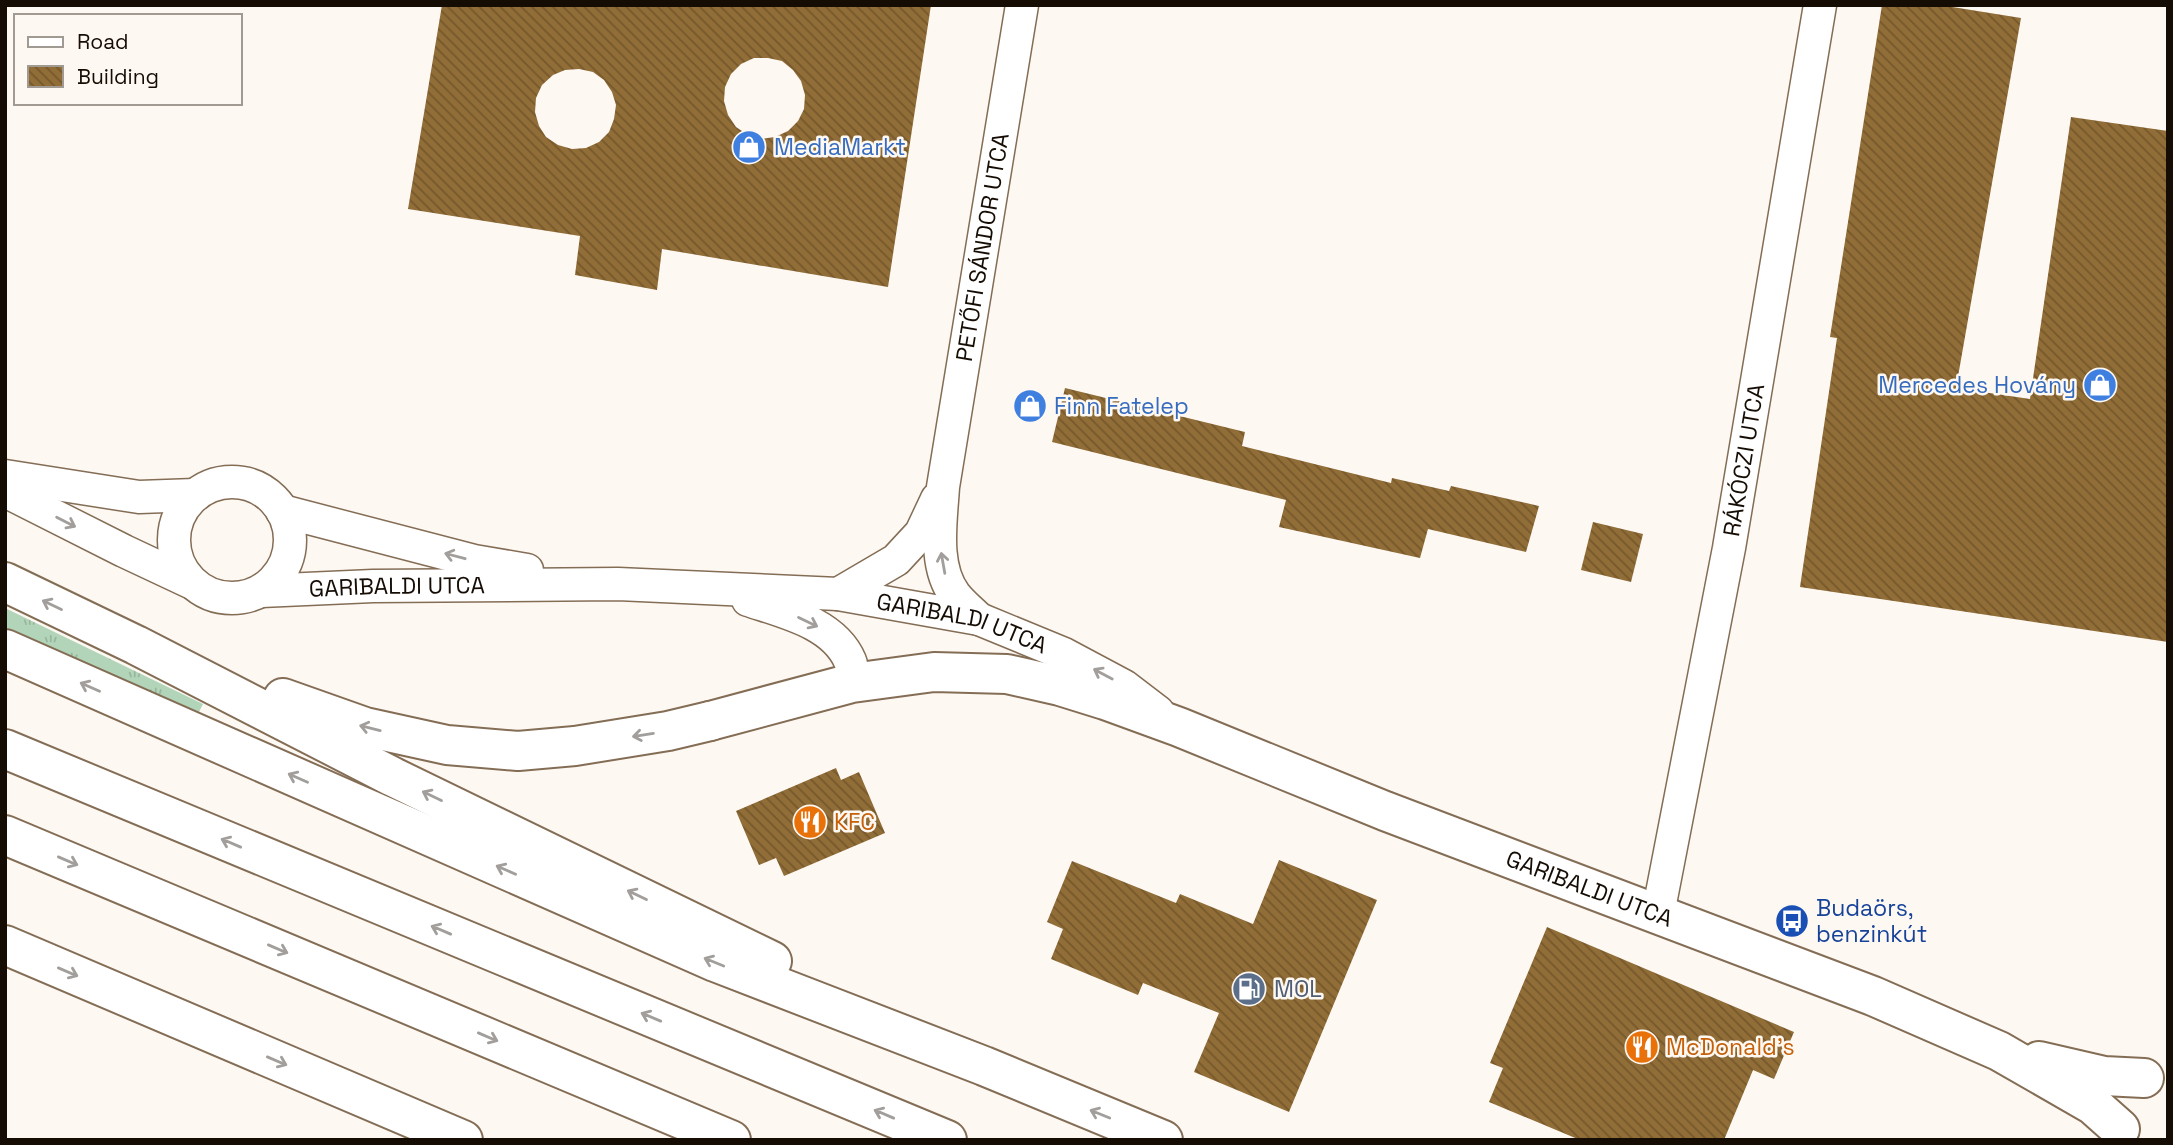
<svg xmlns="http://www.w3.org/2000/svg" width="2173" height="1145" viewBox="0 0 2173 1145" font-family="'Space Grotesk',sans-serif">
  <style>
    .grass { fill: url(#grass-tufts) }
    .building { fill: url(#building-back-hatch); fill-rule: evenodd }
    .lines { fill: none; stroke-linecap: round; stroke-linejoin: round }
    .minor-casing { stroke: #846d55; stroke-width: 35 }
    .tertiary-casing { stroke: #846d55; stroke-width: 42 }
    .motorway-casing { stroke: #846d55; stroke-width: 42 }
    .minor { stroke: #fff; stroke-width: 32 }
    .tertiary { stroke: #fff; stroke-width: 38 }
    .motorway { stroke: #fff; stroke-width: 38 }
    .oneway { stroke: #a19e9b }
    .labels { text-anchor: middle; stroke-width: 5; stroke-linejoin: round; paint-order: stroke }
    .shop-label { font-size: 23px; fill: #366cbe; stroke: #fef8f3; text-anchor: start }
    .street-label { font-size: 23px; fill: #150c04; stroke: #fef8f3 }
    .food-label { font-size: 23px; fill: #c56008; stroke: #fef8f3; text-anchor: start }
    .transit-label { font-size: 23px; fill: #164399; stroke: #fef8f3; text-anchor: start }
    .service-label { font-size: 23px; fill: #4e5e75; stroke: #fef8f3; text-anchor: start }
  </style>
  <defs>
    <pattern id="grass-tufts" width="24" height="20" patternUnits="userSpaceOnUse" patternTransform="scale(1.75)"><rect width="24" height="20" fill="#b2d5b9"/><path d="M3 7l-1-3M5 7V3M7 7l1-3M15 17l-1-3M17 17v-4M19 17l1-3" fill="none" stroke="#98b69d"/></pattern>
    <pattern id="building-back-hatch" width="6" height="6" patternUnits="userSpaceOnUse" patternTransform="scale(1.75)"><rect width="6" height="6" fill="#916d37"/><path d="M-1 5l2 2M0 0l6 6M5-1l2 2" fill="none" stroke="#75582c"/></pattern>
  </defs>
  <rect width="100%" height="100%" fill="#fef8f3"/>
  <!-- grass -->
  <path class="grass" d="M5,608L203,704L197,716L5,628Z"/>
  <!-- building -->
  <g class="building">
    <path d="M442,5H931L888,287L662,249L657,290L575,275L580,236L408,209ZM754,58H768L782,61L793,70L801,81L805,95L804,109L798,121L788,131L775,137L761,139L748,135L736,127L728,115L724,101L725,87L731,74L741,64ZM579,69L593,72L604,80L612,92L616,105L614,119L609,132L599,142L586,148L572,149L558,145L546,137L539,126L535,112L536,98L542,85L553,75L565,70Z"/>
    <path d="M1882,5H1940L2021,18L1956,388L2030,399L2071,117L2168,131V642L1800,587L1837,338L1830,337Z"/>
    <path d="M1065,388L1245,432L1242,446L1391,483L1392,478L1449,491L1451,486L1539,506L1526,552L1428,529L1420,558L1279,527L1286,500L1052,442Z"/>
    <path d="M1593,522L1643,534L1631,582L1581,570Z"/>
    <path d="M836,768L841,780L859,772L885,833L784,876L776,858L759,865L736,811Z"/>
    <path d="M1279,860L1377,900L1289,1112L1194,1072L1219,1013L1143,983L1138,995L1051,959L1063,929L1047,922L1072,861L1176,903L1180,894L1253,924Z"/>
    <path d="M1547,927L1794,1032L1774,1079L1753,1070L1724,1140H1580L1489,1102L1503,1068L1490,1063Z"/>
  </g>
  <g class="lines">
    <!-- minor casing -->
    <g class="minor-casing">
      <g id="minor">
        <path d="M5,476L139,497L195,495"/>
        <circle cx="232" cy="540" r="58"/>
        <path d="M5,491L124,551L190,582"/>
        <path d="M282,511L474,561L527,570"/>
        <path id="s1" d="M261,591L373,586L618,584L838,594L979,619L1064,654L1124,686L1158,712"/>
        <path d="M838,594L896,560L921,533L937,499"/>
        <path d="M748,600C784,612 834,623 850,661C853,668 852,676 852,683"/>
        <path id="s2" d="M979,619C971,611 962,604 955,595C933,566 941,521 943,487L1022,5"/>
        <path id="s3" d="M1658,914L1729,548L1820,5"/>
      </g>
    </g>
    <!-- tertiary casing -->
    <g class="tertiary-casing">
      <g id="tertiary">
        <path id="s4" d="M710,721L852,683L934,672L1007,674L1060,686L1105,700L1179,727L1385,811L1873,996L1999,1051L2093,1105L2120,1129"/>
        <path d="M2039,1061L2104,1076L2144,1078"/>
      </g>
    </g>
    <!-- motorway casing -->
    <g class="motorway-casing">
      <g id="motorway">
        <path d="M5,582L136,645L393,777L772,961"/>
        <path d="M5,649L715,962L984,1066L1163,1140"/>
        <path d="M283,698L365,727L447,745L518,751L575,746L668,731L710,721"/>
        <path d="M5,749L947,1140"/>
        <path d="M5,835L731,1140"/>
        <path d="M5,945L463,1140"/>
      </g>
    </g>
    <!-- minor -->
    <use href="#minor" class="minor"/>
    <!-- tertiary -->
    <use href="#tertiary" class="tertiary"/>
    <!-- motorway -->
    <use href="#motorway" class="motorway"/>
  </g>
  <!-- one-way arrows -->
  <defs><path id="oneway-shaft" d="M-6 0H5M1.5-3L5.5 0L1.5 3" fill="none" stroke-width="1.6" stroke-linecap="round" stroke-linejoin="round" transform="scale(1.75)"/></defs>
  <g class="oneway">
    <use href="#oneway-shaft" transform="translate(66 522) rotate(27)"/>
    <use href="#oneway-shaft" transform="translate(455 556) rotate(-165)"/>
    <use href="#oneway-shaft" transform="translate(943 563) rotate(-100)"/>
    <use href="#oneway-shaft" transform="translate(52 605) rotate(-154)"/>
    <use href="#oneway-shaft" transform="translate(808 622) rotate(26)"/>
    <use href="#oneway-shaft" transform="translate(1103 674) rotate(-152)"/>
    <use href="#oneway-shaft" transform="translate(90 687) rotate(-156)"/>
    <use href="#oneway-shaft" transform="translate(370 728) rotate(-166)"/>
    <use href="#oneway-shaft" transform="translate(643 735) rotate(171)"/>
    <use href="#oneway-shaft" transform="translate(298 778) rotate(-156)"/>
    <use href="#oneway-shaft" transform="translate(432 796) rotate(-154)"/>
    <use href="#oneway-shaft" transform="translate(231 843) rotate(-157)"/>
    <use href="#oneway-shaft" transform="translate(68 861) rotate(23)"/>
    <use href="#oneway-shaft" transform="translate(506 870) rotate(-156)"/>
    <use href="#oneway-shaft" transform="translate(637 895) rotate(-154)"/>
    <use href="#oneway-shaft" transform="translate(441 930) rotate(-157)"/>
    <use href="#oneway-shaft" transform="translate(278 949) rotate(23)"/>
    <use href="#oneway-shaft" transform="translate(714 962) rotate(-158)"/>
    <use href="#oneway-shaft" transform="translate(68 972) rotate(23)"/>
    <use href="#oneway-shaft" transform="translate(651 1017) rotate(-157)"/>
    <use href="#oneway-shaft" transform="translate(488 1037) rotate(23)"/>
    <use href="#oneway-shaft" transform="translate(277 1061) rotate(23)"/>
    <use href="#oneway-shaft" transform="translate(884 1114) rotate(-157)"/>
    <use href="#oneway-shaft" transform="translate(1100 1114) rotate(-158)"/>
  </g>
  <!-- icons -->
  <defs>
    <g id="shop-disc" transform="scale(1.75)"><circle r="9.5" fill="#3f7fe0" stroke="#fef8f3"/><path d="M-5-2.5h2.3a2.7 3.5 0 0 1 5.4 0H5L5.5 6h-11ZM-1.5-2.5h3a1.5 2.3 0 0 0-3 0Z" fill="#fff"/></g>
    <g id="restaurant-disc" transform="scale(1.75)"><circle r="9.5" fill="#e8710a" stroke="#fef8f3"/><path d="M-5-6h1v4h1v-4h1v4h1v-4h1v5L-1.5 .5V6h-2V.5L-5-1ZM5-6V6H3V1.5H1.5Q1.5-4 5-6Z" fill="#fff"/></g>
    <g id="bus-disc" transform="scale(1.75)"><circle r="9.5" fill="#1a4fb4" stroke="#fef8f3"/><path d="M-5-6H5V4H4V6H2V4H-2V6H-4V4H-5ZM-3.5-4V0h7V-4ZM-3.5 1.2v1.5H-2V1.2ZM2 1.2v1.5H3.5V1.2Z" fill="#fff"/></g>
    <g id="fuel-disc" transform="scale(1.75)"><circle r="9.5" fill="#5c6f8a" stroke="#fef8f3"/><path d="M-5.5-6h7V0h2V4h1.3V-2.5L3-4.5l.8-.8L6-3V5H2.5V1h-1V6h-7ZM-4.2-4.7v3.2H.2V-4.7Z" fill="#fff"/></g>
  </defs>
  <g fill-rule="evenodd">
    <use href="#shop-disc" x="749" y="147"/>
    <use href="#shop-disc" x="2100" y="385"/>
    <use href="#shop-disc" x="1030" y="406"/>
    <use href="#restaurant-disc" x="810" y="822"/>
    <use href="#bus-disc" x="1792" y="921"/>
    <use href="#fuel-disc" x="1249" y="989"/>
    <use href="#restaurant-disc" x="1642" y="1047"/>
  </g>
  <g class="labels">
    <!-- shop labels -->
    <g class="shop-label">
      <text x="774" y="155">MediaMarkt</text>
      <text x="2076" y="393" text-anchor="end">Mercedes Hovány</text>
      <text x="1054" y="414">Finn Fatelep</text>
    </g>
    <!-- street labels -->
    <g class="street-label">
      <text dy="8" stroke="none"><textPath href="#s2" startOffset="388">PETŐFI SÁNDOR UTCA</textPath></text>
      <text dy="8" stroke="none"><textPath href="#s3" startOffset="462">RÁKÓCZI UTCA</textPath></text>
      <text dy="8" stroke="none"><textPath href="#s1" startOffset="136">GARIBALDI UTCA</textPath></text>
      <text dy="8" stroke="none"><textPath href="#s1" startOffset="705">GARIBALDI UTCA</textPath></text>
      <text dy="8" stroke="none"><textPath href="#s4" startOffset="924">GARIBALDI UTCA</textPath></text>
    </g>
    <!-- food labels -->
    <g class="food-label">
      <text x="834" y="830">KFC</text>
      <text x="1666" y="1055">McDonald's</text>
    </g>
    <!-- transit labels -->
    <g class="transit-label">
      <text x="1816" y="916">Budaörs,<tspan x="1816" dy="26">benzinkút</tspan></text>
    </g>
    <!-- service labels -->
    <g class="service-label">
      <text x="1274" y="997">MOL</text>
    </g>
  </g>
  <!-- border -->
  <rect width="2173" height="1145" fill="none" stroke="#150c04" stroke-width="14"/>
  <!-- legend -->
  <rect x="14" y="14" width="228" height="91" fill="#fef8f3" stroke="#a19a93" stroke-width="2"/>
  <rect x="28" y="37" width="35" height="10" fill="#ffffff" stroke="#a19a93" stroke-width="2"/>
  <text x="77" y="49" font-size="21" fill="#150c04">Road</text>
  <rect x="28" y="66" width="35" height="21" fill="url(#building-back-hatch)" stroke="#a19a93" stroke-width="2"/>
  <text x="77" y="84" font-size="21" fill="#150c04">Building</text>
</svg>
